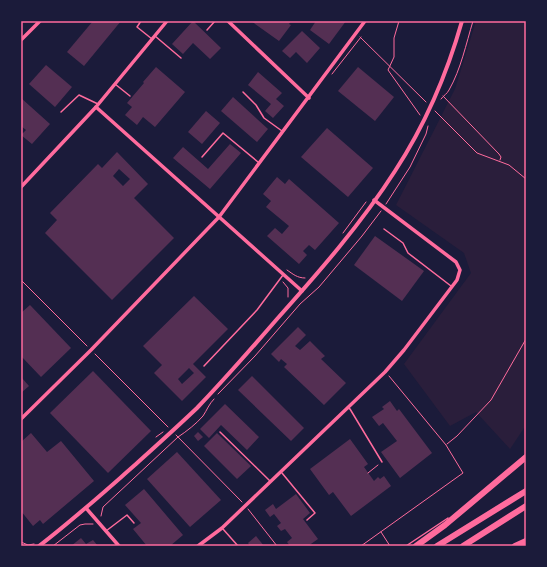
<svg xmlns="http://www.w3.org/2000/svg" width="547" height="567" viewBox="0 0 547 567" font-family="Overpass,sans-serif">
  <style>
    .green { fill: #2a1e3b }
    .building { fill: #542f53; fill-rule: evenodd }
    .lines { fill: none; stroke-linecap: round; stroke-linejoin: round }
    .path { stroke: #ff6b9d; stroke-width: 1 }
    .service { stroke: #ff6b9d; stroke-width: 1.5 }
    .minor { stroke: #ff6b9d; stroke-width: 3.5 }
    .tertiary { stroke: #ff6b9d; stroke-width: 4 }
    .motorway { stroke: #ff6b9d; stroke-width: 6 }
    .neatline { fill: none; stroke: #ff6b9d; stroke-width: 1.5 }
  </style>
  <rect width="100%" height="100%" fill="#1b1b3a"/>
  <!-- green -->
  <path class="green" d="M476,21H526V425L510,449L476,412L450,426L404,364L471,273L464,253L396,205L455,89Z"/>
  <!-- building -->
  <g class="building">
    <path d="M93,21H121L84,66L67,52Z"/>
    <path d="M193,21L221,48L210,59L193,43L183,54L172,44Z"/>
    <path d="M251,21H291L289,24L291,25L279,41Z"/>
    <path d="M316,21H346L329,44L310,30Z"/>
    <path d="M302,31L320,48L307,63L296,52L290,58L282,51Z"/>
    <path d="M46,65L72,87L55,107L29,84Z"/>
    <path d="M156,67L185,92L155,127L143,117L137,125L125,115L132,107L127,103L144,83L143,82Z"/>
    <path d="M358,67L394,97L375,121L338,91Z"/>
    <path d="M258,72L282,93L276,99L284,106L273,118L265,111L271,104L248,85Z"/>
    <path d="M233,97L268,129L257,142L221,111Z"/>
    <path d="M21,98L50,124L32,144L21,135L26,130L21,126Z"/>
    <path d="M206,111L220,123L202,144L188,132Z"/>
    <path d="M327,128L373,168L348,197L301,157Z"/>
    <path d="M230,144L241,153L210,189L173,158L183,147L208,169Z"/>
    <path d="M117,152L148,184L134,198L174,238L112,300L45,233L57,220L50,213L98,164L102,168ZM119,169L130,179L123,186L113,176Z"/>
    <path d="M277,177L285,184L289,179L339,223L315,250L309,245L303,251L307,255L299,264L267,236L275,228L282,234L289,226L266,207L271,201L263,194Z"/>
    <path d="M375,236L424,271L402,301L354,265Z"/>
    <path d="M194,296L228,329L193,364L206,377L182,401L154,373L162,365L143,346ZM189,368L194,373L182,384L178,379Z"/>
    <path d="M30,305L71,348L41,377L21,356V313Z"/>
    <path d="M298,327L306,335L295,346L300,350L310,341L325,356L321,359L346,383L324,405L284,367L287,364L281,359L279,362L271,354Z"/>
    <path d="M93,371L151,431L108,473L50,413Z"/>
    <path d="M252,376L304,428L291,441L238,390Z"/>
    <path d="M21,377L29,386L21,393Z"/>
    <path d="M390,401L397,411L399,409L432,453L400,478L381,452L397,441L383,423L379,426L372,417L384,409L382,407Z"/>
    <path d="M225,404L259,437L247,450L221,425L209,438L200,429Z"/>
    <path d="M198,432L203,437L198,441L194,436Z"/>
    <path d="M31,433L47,452L61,441L94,481L43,524L40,520L33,526L21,511V442Z"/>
    <path d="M217,433L251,466L237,479L204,446Z"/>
    <path d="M350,439L368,464L364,467L374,481L378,477L380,479L384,476L391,486L351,516L333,492L329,495L310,469Z"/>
    <path d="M177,452L221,500L190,527L147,479Z"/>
    <path d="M144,489L183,535L170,546H147L133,529L141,523L125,505Z"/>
    <path d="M296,494L310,513L303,519L318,539L308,546H290L287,542L292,538L285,529L281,531L277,526L281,523L274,514L270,517L265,510L273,504L276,509Z"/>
    <path d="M256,536L264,546H250L248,543Z"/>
    <path d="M81,538L86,544L93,540L98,546H71Z"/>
  </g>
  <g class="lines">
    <!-- path -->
    <g class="path">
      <path d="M399,21L394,38V57L388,70L420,115"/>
      <path d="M360,37L426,102"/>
      <path d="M332,74L361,37"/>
      <path d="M443,96L499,154L501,157L500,160"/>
      <path d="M441,99C444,95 447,94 449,90C461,69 466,44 473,21"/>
      <path d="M435,111L477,153L509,165L526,179"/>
      <path d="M386,204L410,167L426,134L428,126"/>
      <path d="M343,233L366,202"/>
      <path d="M287,270C293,274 297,278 305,278"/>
      <path d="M21,280L87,346"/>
      <path d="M283,282L288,288V297"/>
      <path d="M95,354L168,427"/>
      <path d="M218,394L255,356L300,304L319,287L362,236L381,211"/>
      <path d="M176,435L242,502"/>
      <path d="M156,437L163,432"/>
      <path d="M447,444L457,436L491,400L526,339"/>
      <path d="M368,473L378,465"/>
      <path d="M248,509L277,546"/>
      <path d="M101,516L103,507L178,437C187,431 196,424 203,416C207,410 209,404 214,399"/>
      <path d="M381,532L390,546"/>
      <path d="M21,542L28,545L34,544"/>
      <path d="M53,546L80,525L85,524H93"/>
      <path d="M361,546L463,473L446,445L389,376"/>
    </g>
    <!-- service -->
    <g class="service">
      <path d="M141,21L137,27L152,39"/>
      <path d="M207,30L215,21"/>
      <path d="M155,36L181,58"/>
      <path d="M115,84L130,96"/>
      <path d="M243,92L256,105L264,118L282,131"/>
      <path d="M61,112L79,95L98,104"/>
      <path d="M202,157L223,133L258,162"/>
      <path d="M384,229L403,243L408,253L451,286"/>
      <path d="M204,366L257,310L283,275"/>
      <path d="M348,408L350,409L382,462"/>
      <path d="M220,432L270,481"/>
      <path d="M282,473L315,513L307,520"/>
      <path d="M223,529L238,546"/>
      <path d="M106,531L127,515L134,523"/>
      <path d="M406,546L448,518"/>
    </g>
    <!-- minor -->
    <g class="minor">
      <path d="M228,21L309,98"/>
      <path d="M21,40L40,21"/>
      <path d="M96,107L302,291"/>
      <path d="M21,187L96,107L167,21"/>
      <path d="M21,419L91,350L219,217L365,21"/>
      <path d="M86,508L119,546"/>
      <path d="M198,546L222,528L385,372L404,350L457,280L460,270L456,262L374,200"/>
    </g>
    <!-- tertiary -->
    <path class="tertiary" d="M39,546C73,520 104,492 136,464C157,445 177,427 197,408C225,379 251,349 277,319C319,272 361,224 395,171C425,125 447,74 462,21"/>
    <!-- motorway -->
    <g class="motorway">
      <path d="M416,546L445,525L526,457"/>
      <path d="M437,546L526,491"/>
      <path d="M463,546L526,506"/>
      <path d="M515,546L526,541"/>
    </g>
  </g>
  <!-- border -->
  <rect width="547" height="567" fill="none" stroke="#1b1b3a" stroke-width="44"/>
  <rect x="22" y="22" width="503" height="523" class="neatline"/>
</svg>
